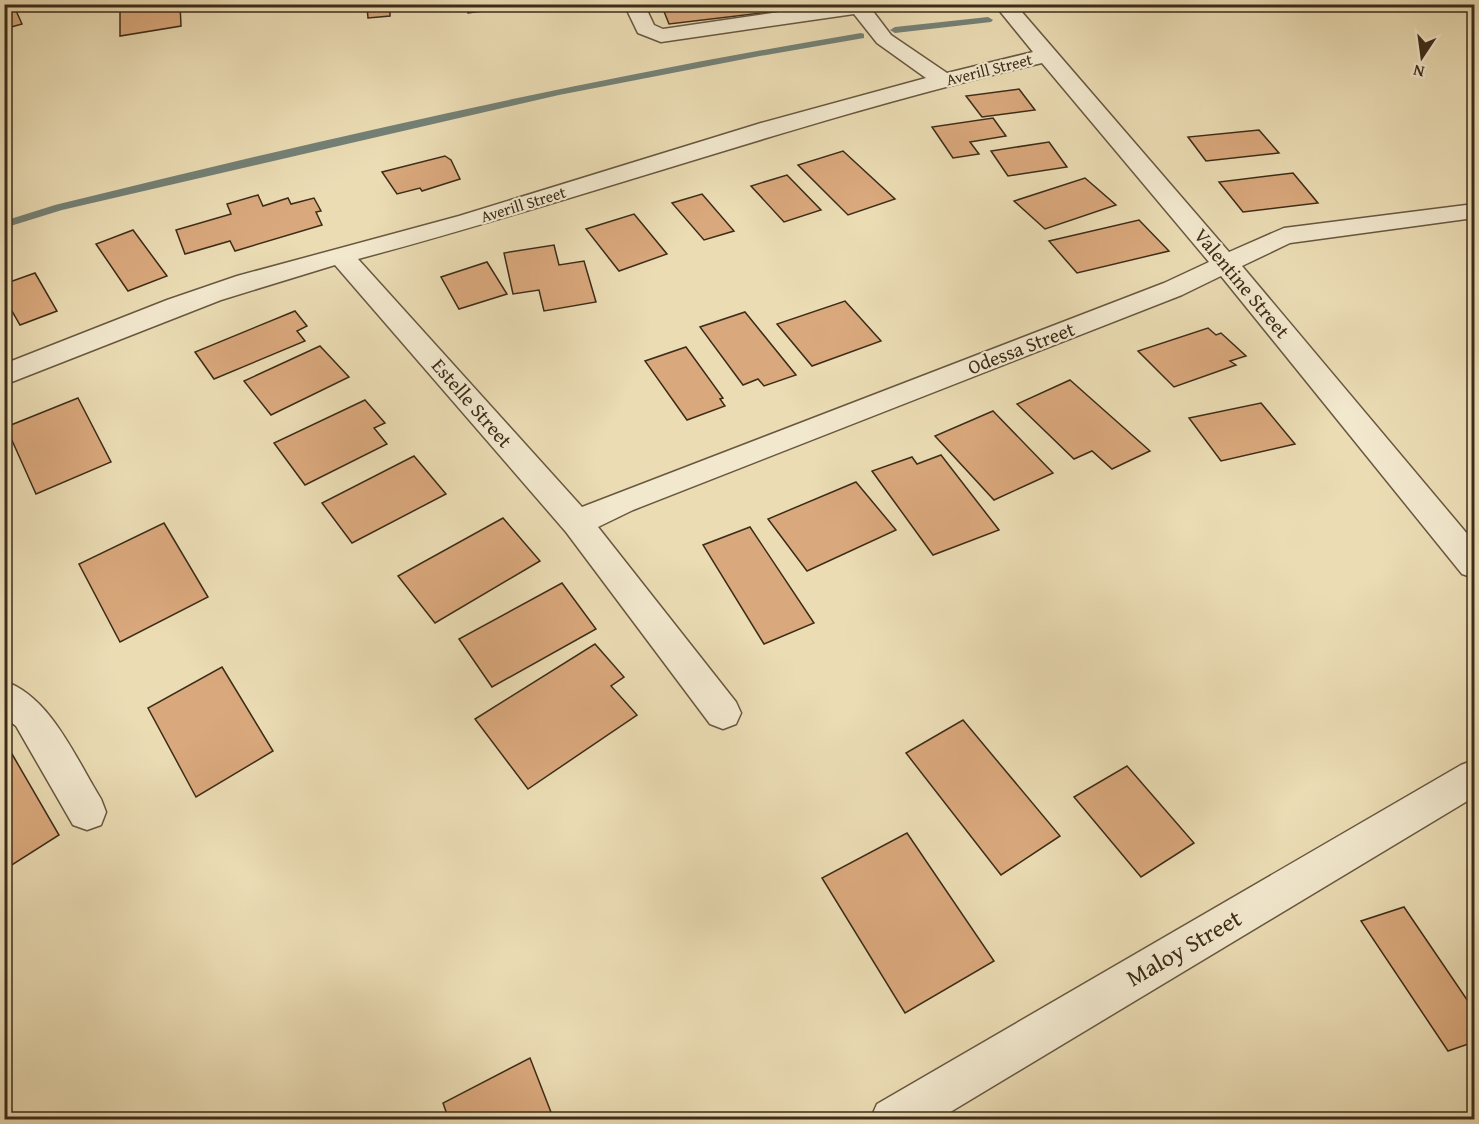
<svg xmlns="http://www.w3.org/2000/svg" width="1479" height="1124" viewBox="0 0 1479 1124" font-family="'Gentium Book Plus',serif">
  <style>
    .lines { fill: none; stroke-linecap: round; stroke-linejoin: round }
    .stream { fill: #748176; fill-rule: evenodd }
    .building { fill: #d9a87c; stroke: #3c2c18; stroke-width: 1.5 }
    .minor-casing { stroke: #68583f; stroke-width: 3 }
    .minor { fill: #f2e8ce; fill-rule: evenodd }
    .labels { text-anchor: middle; stroke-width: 4.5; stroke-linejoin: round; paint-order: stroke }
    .far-street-label { font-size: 16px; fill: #3c2c18; stroke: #f2e8ce }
    .street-label { font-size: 20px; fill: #3c2c18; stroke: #f2e8ce }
    .near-street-label { font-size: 24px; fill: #3c2c18; stroke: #f2e8ce }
  </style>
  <rect width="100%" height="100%" fill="#ebdcb4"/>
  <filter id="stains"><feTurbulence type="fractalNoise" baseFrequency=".00333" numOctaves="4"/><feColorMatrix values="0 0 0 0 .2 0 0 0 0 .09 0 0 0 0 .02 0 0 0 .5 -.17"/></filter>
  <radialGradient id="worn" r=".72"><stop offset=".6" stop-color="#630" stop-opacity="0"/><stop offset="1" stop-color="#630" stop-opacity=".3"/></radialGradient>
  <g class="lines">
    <!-- stream -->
    <g class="stream">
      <path d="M1094,4L1060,10L1055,7L1059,4Z"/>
      <path d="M988,17L993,20L991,22L895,33L890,30L895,27Z"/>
      <path d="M861,33L864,34V38L760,56L559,95L62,210L4,228V221L55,205C322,139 590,78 861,33Z"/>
    </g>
  </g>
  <!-- building -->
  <g class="building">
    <path d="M4,4H13L22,24L4,29Z"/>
    <path d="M120,4H180L181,26L120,36Z"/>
    <path d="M345,4H390V16L368,18L367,7L344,9Z"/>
    <path d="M467,4H538L468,13Z"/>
    <path d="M661,4H821L822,6L669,24Z"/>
    <path d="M1019,89L1035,110L982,117L966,96Z"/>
    <path d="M993,118L1006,136L970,142L979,154L953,158L932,127Z"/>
    <path d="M1259,130L1279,153L1206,161L1188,137Z"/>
    <path d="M1049,142L1067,167L1008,176L991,151Z"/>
    <path d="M843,151L895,199L848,215L798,165Z"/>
    <path d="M445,156L451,160L460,179L422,191L420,188L397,194L382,172Z"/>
    <path d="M1293,173L1318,203L1243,212L1219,182Z"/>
    <path d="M787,175L821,210L784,222L751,186Z"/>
    <path d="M1085,178L1116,205L1045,229L1014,201Z"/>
    <path d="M702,194L734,231L704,240L672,203Z"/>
    <path d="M258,195L263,206L288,198L291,204L314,198L321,211L316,212L322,225L235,251L230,241L185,254L176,230L231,214L227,204Z"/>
    <path d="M634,214L667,254L619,271L586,229Z"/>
    <path d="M1139,220L1169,251L1077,273L1049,241Z"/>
    <path d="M133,230L167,276L128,291L96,244Z"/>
    <path d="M554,245L559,265L584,261L596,302L544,311L539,290L513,294L504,253Z"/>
    <path d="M487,262L507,294L459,309L441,277Z"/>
    <path d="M35,273L57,311L20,325L4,297V284Z"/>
    <path d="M845,301L881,341L812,366L777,324Z"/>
    <path d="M295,311L307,326L297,331L305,341L214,379L195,352Z"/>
    <path d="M745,312L796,375L764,386L758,379L743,385L700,327Z"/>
    <path d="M1208,328L1216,335L1221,333L1246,356L1230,361L1236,365L1174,387L1138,351Z"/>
    <path d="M320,346L349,377L271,415L244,381Z"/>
    <path d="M686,347L723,398L720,399L725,406L687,420L645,361Z"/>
    <path d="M1070,380L1150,451L1112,469L1092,451L1074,459L1017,404Z"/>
    <path d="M78,398L111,462L36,494L6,427Z"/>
    <path d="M365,400L385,423L374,428L387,444L305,485L274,443Z"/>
    <path d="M1261,403L1295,444L1221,461L1189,418Z"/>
    <path d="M993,411L1053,473L994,500L935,436Z"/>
    <path d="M941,455L999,530L933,555L872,471L912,457L917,464Z"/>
    <path d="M414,456L446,494L352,543L322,503Z"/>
    <path d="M856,482L896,530L807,571L768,519Z"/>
    <path d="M503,518L540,561L435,623L398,576Z"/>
    <path d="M164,523L208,597L120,642L79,564Z"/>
    <path d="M750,527L814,623L764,644L703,545Z"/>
    <path d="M562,583L596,629L492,687L459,639Z"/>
    <path d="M595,644L624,677L611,686L637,715L528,789L475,719Z"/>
    <path d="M222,667L273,751L196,797L148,708Z"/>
    <path d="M963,720L1060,836L1001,875L906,753Z"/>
    <path d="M12,754L59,835L4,870V758Z"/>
    <path d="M1127,766L1194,843L1141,877L1074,797Z"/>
    <path d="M907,833L994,961L905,1013L822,878Z"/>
    <path d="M1404,907L1474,1010V1042L1448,1051L1361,921Z"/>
    <path d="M530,1058L554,1120H449L443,1103Z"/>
  </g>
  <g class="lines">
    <!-- minor casing -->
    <g class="minor-casing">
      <g id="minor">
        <path d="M624,4H644L654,25L663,29L834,4H882L872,10L891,35L947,73L1033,52L994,4H1015L1229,252L1284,228L1474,204V218L1290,243L1242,266L1474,542V578L1462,574L1221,276L1182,295L633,510L598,527L736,702L741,713L736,724L723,729L710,724L566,532L335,265L221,300L4,385V364L167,300L237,276L459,216L761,123L926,78L877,43L854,14L661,42L638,33ZM1042,63L1209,262L1164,283L582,507L358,259C587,198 811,117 1042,63Z"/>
        <path d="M4,681C51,697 76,759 101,799L106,812L101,825L87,830L73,825L16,726L4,717Z"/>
        <path d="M1474,760V797L937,1120H870L877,1104L1461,765Z"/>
      </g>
    </g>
    <!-- minor -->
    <use href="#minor" class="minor"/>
  </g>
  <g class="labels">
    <!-- far-street labels -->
    <g class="far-street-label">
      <text transform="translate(989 69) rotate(-14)" y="6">Averill Street</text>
      <text transform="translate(523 204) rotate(-17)" y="6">Averill Street</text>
    </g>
    <!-- street labels -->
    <g class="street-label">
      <text transform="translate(1242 283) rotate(50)" y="7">Valentine Street</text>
      <text transform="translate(1021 348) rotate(-21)" y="7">Odessa Street</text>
      <text transform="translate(472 403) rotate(49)" y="7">Estelle Street</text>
    </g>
    <!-- near-street labels -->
    <g class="near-street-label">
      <text transform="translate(1184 948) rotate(-30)" y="8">Maloy Street</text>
    </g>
  </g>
  <!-- margin -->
  <rect width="1479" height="1124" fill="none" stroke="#ebdcb4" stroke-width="24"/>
  <rect x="6" y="6" width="1467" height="1112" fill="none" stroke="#3c2c18" stroke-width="3"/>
  <rect x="12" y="12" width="1455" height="1100" fill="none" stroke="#3c2c18" stroke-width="1.5"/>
  <!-- north arrow -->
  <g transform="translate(1422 57) rotate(193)" stroke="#f2e8ce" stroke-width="4.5" paint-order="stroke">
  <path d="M0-4.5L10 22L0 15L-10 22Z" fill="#3c2c18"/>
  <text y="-9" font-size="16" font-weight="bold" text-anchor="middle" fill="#3c2c18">N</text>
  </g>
  <rect width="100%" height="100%" filter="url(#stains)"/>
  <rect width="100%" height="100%" fill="url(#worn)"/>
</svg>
